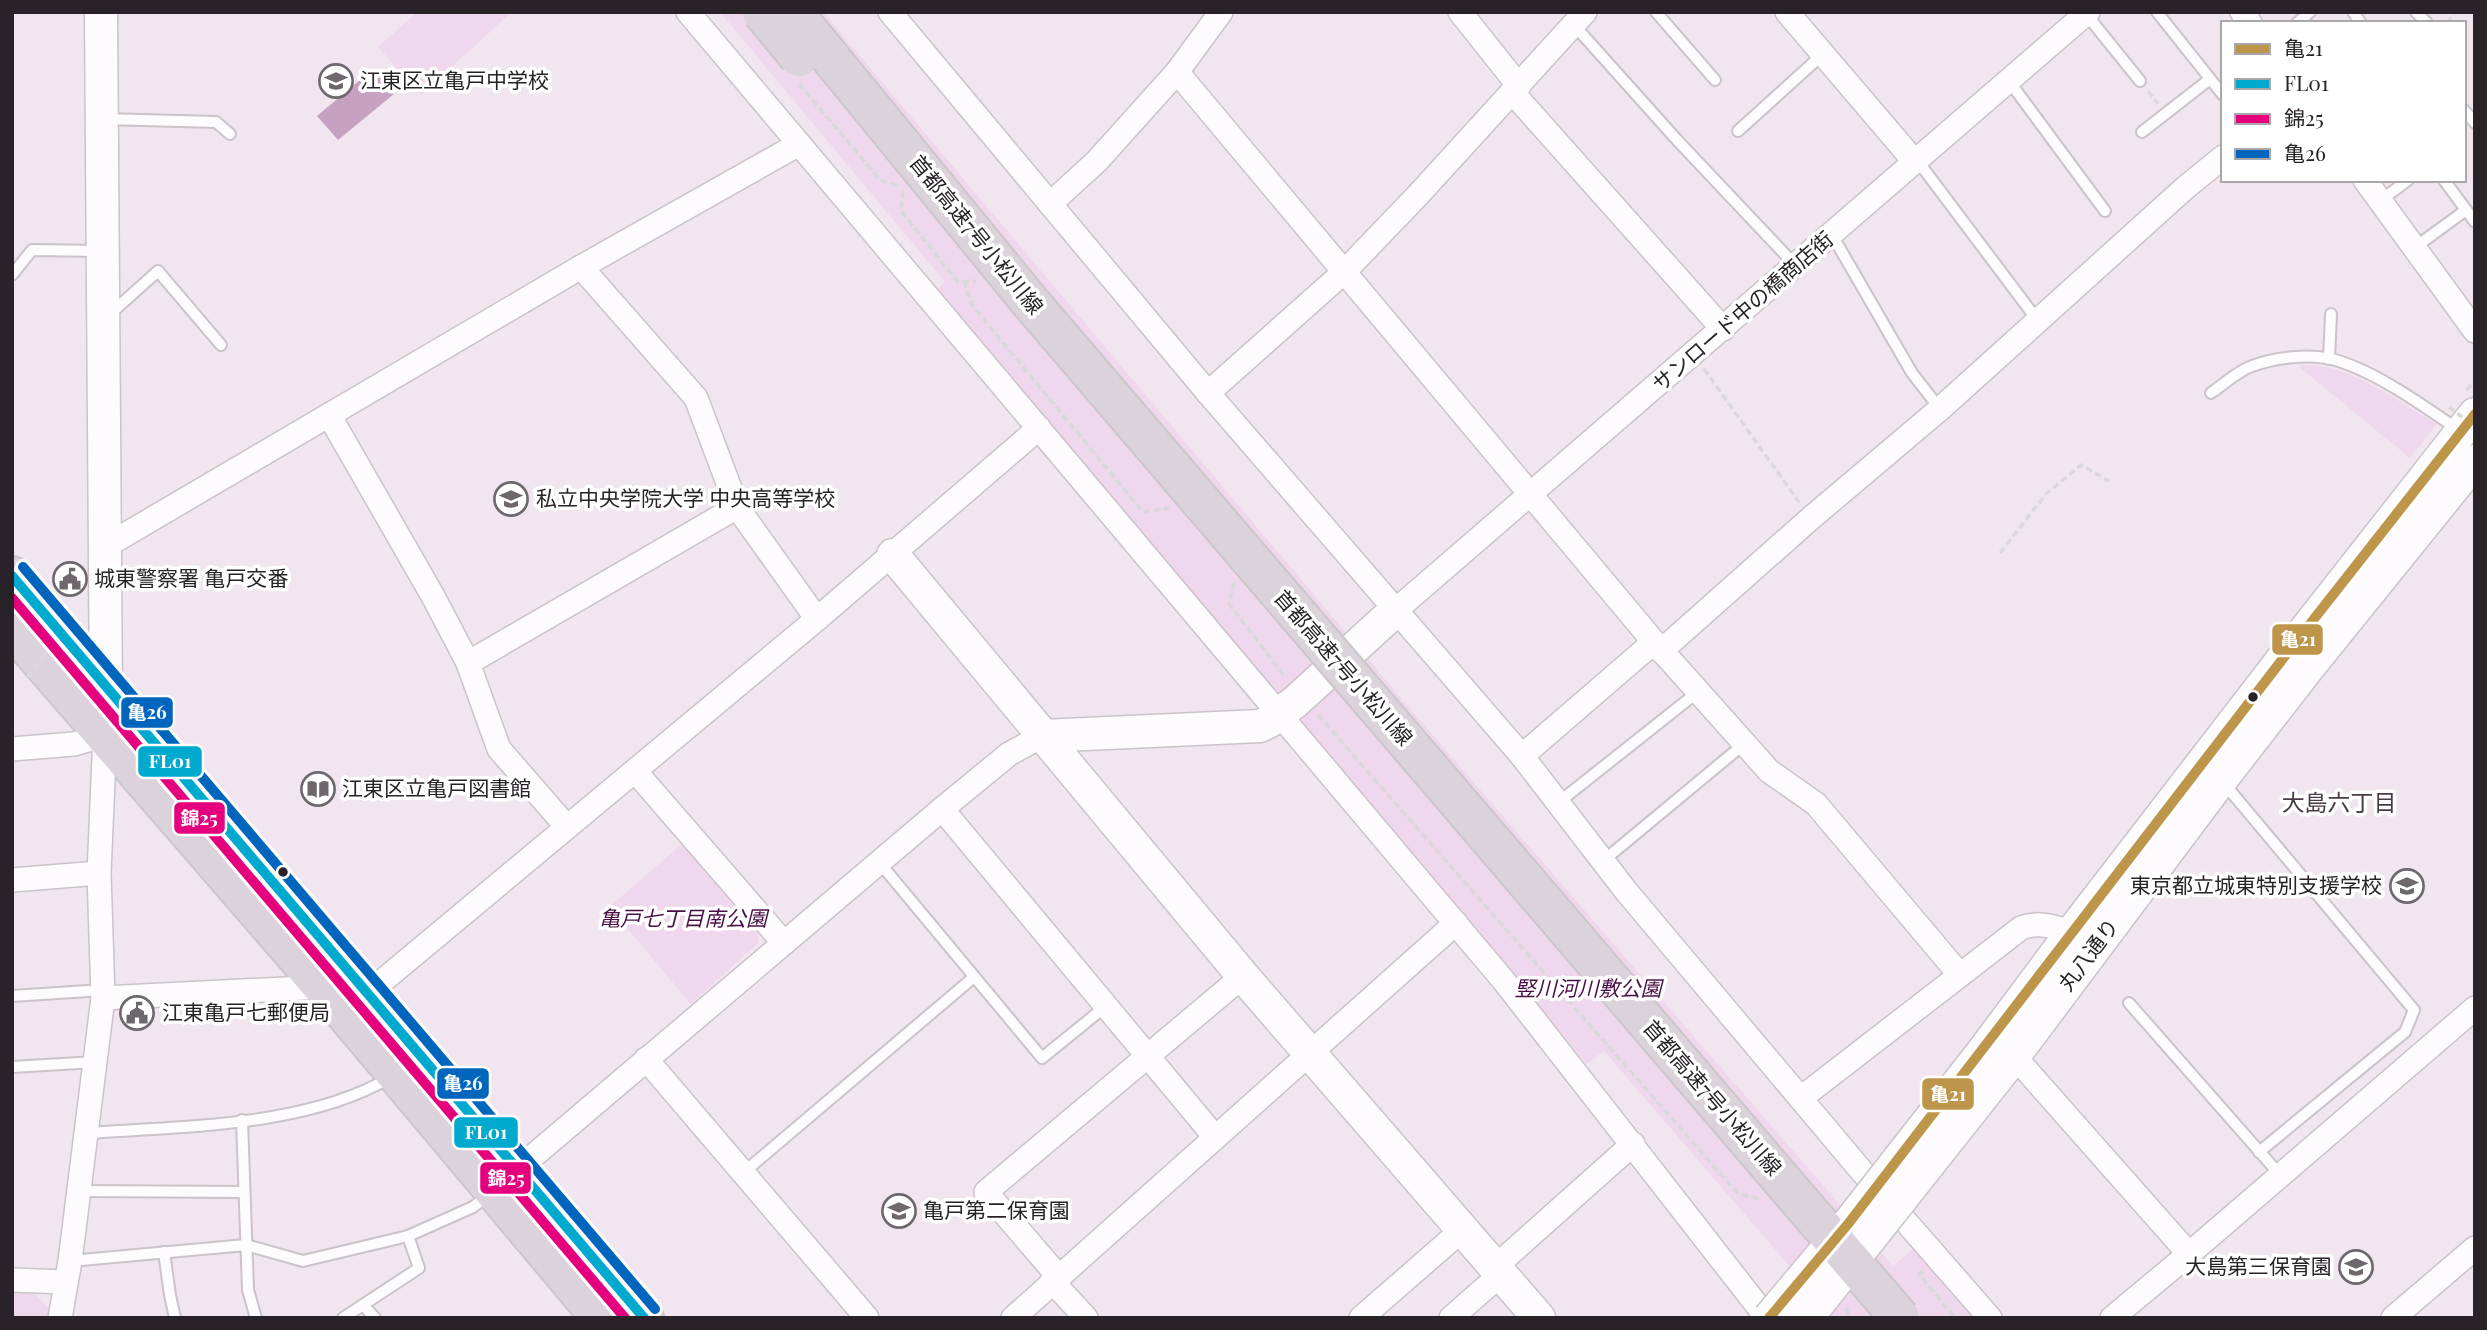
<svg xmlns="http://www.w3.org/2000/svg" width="2487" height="1330" viewBox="0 0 2487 1330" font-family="'Playfair Display','Noto Sans JP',serif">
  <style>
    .green { fill: #efd8ed }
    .water { fill: #c6a1c2 }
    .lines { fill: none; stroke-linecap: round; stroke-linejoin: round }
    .lane-casing { stroke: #cbc2ca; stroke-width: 14 }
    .street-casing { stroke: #cbc2ca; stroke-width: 26 }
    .secondary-casing { stroke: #cbc2ca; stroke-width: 35 }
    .highway-casing { stroke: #cbc6ca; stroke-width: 42 }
    .path { stroke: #dbd8db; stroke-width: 3.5; stroke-dasharray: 7 3.5; stroke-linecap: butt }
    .lane { stroke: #fdfbfd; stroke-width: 10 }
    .street { stroke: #fdfbfd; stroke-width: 23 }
    .secondary { stroke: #fdfbfd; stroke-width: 32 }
    .highway { stroke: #dcd2db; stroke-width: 38 }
    .secondary-bridge-casing { stroke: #cbc2ca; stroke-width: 35; stroke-linecap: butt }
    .highway-bridge-casing { stroke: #cbc6ca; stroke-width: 42; stroke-linecap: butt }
    .path-bridge { stroke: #dbd8db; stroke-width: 3.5; stroke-dasharray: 7 3.5; stroke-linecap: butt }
    .secondary-bridge { stroke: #fdfbfd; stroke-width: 32 }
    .highway-bridge { stroke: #dcd2db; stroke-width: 38 }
    .bus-1-casing { stroke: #fff; stroke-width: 16 }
    .bus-2-casing { stroke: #fff; stroke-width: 16 }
    .bus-3-casing { stroke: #fff; stroke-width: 16 }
    .bus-4-casing { stroke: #fff; stroke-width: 16 }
    .bus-1 { stroke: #be964b; stroke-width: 10 }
    .bus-2 { stroke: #00a9ce; stroke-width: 10 }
    .bus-3 { stroke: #e5007d; stroke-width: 10 }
    .bus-4 { stroke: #0065bd; stroke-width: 10 }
    .bus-dot { fill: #292228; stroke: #fff; stroke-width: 2.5 }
    .labels { text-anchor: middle; stroke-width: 7; stroke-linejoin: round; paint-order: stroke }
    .poi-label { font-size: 21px; fill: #292228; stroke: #fff; text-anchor: start }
    .street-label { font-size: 21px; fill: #292228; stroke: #fff }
    .park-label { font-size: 21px; font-style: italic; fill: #490e46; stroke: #fff }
    .neighbourhood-label { font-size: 23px; fill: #4a3a48; stroke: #fff }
    .line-badge { stroke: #fff; stroke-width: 2.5 }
    .badge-label { font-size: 19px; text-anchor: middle; font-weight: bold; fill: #fff }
  </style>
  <rect width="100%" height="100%" fill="#f1e6f0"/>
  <!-- green -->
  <g class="green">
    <path d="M417,12H512L421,95L378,47Z"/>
    <path d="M720,12H823L1417,717L1893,1266L1917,1246L1980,1318H1834L1604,1051L1587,1064L1389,830L1390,828L938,289L945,282Z"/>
    <path d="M2309,365C2355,367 2398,402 2437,424L2410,458L2298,366Z"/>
    <path d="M683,843L758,932V943L691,1004L609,907Z"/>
    <path d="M27,1286L50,1310L48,1318H12V1287Z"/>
  </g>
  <!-- water -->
  <path class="water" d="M373,69L394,94L338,140L317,116Z"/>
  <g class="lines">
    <!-- lane casing -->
    <g class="lane-casing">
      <g id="lane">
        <path d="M1656,12L1715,80"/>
        <path d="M2157,12L2223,95"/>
        <path d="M2353,12L2361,23"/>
        <path d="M2416,12L2427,23"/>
        <path d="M2086,14L2140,81"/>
        <path d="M2297,23L2310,12"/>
        <path d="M1574,25L1677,140L1796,266"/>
        <path d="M2009,81L2105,211"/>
        <path d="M2464,110L2475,123"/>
        <path d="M104,119L216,122L230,134"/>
        <path d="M1738,131L1823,54"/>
        <path d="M2142,132L2210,79"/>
        <path d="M1917,160L2038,321"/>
        <path d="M2444,180L2475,222"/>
        <path d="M2380,201L2408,180"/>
        <path d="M1832,235L1912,373L1940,409"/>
        <path d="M2414,248L2466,210"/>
        <path d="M12,275L32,250L100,251"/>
        <path d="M110,314L158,271L221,345"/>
        <path d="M2329,359L2331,314"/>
        <path d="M2211,393C2224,384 2238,371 2252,366C2274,358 2304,354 2327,358C2370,367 2424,406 2460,431"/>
        <path d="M2222,781L2414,1010L2405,1032L2259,1152"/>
        <path d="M1559,802L1699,691"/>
        <path d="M1603,861L1744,744"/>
        <path d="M879,862L1042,1058L1106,1006"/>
        <path d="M12,996L103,990"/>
        <path d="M2129,1003L2281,1176"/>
        <path d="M12,1067L95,1062"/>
        <path d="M242,1120L248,1290L256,1318"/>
        <path d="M87,1133C184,1126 307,1127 391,1077"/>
        <path d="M743,1173L974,977"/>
        <path d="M79,1191L244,1192"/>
        <path d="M164,1252L170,1295L175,1318"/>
        <path d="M70,1261L246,1245L303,1261L408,1236L473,1207L490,1194"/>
        <path d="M363,1305L375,1318"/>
        <path d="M343,1318L419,1268L408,1236"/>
      </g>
    </g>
    <!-- street casing -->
    <g class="street-casing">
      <g id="street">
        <path d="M688,12L1504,981L1767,1318"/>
        <path d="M890,12L1208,393L1522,756L1626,891L1859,1168L1990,1318"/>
        <path d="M1460,12L1519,86"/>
        <path d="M1787,12L1915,162"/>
        <path d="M2242,12L2250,23"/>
        <path d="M1177,72L1654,642L1769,771L1816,804L1960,975"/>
        <path d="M1513,93L1723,329"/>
        <path d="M2365,180L2475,331"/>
        <path d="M1050,204L1097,161L1177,72L1221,12"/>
        <path d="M581,267L696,398L737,507L817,619"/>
        <path d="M1208,393L1344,272L1418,195L1585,12"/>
        <path d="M329,415L434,598L468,663L499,749L567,827"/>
        <path d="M106,546L581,267L799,144"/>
        <path d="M1396,610L2088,12"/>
        <path d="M1661,651L1811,518L1940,409L2185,188L2223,157"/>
        <path d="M468,663L737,507"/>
        <path d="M12,749L74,744L105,735L99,873L103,998L70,1261L60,1318"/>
        <path d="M1522,756L1654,642"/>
        <path d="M635,771L784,943"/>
        <path d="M942,809L1215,1137"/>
        <path d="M12,880L99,873"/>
        <path d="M368,993L817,619L1039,428"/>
        <path d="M103,998L323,987"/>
        <path d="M2014,1056L2189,1254"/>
        <path d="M646,1059L867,1318"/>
        <path d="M1801,1098L2021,928C2039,921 2054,927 2072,932"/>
        <path d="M519,1168L942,809L1009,754L1042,736"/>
        <path d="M1495,1267L1633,1144"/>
        <path d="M1058,1276L986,1192L1243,976"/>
        <path d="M12,1280L65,1282"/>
        <path d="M1052,1281L1086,1318"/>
        <path d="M1013,1318L1456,923"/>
        <path d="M1361,1318L1462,1230"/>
        <path d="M1451,1318L1501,1274"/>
        <path d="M2112,1318L2189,1254L2475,1008"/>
        <path d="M2393,1318L2475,1248"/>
      </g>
    </g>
    <!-- secondary casing -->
    <g class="secondary-casing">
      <g id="secondary">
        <path d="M101,12L106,700"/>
        <path d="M893,555L1243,976L1539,1318"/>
        <path d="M1042,736L1260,726L1270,721L1295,702L1396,610"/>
        <path d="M1984,1050L2072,932L2288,652L2475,414"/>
        <path d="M2005,1068L2221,780L2308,668L2475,461"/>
      </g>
    </g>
    <!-- highway casing -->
    <g class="highway-casing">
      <g id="highway">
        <path d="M12,576L644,1318"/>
        <path d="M12,628L323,987L601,1318"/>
      </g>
    </g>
    <!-- path -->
    <g class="path">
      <path d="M2447,23L2455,12"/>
      <path d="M799,84L880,180L899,186"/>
      <path d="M2148,91L2158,104"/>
      <path d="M903,191L901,211L958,282L976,281"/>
      <path d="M964,281L972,305L1143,512L1169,508"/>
      <path d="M1704,369L1799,502"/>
      <path d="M2466,390L2475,382"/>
      <path d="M2000,553L2046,494L2081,465L2109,481"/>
      <path d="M1234,582L1229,604L1285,677"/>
      <path d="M1318,715L1738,1194L1761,1199"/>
      <path d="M1923,1271L1919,1274L1955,1318"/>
      <path d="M1846,1308L1850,1318"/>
    </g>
    <!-- lane -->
    <use href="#lane" class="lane"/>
    <!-- street -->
    <use href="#street" class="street"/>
    <!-- secondary -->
    <use href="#secondary" class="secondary"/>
    <!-- highway -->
    <use href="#highway" class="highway"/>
    <!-- secondary-bridge casing -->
    <g class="secondary-bridge-casing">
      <g id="secondary-bridge">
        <path d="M1769,1318L1848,1224L1984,1050"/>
        <path d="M1807,1318L2005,1068"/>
      </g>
    </g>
    <!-- highway-bridge casing -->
    <g class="highway-bridge-casing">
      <g id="highway-bridge">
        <path d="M762,12L799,57"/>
        <path d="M793,12L1031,303L1900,1318"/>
      </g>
    </g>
    <!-- path-bridge -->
    <g class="path-bridge">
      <path d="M2449,407L2475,427"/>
      <path d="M28,677L75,616"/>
    </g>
    <!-- secondary-bridge -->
    <use href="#secondary-bridge" class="secondary-bridge"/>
    <!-- highway-bridge -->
    <use href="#highway-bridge" class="highway-bridge"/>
    <!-- bus-1 casing -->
    <g class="bus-1-casing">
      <path id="bus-1" d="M1769,1318L1848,1224L2288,652L2475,414"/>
    </g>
    <!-- bus-2 casing -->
    <g class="bus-2-casing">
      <path id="bus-2" d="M12,576L644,1318"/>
    </g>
    <!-- bus-3 casing -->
    <g class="bus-3-casing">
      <path id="bus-3" d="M12,598L625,1318"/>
    </g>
    <!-- bus-4 casing -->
    <g class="bus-4-casing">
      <path id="bus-4" d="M23,567L655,1309"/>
    </g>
    <!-- bus-1 -->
    <use href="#bus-1" class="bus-1"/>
    <!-- bus-2 -->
    <use href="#bus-2" class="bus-2"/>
    <!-- bus-3 -->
    <use href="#bus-3" class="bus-3"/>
    <!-- bus-4 -->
    <use href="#bus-4" class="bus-4"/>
  </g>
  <!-- icons -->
  <defs>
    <g id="school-ring" transform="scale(1.75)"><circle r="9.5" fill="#fff" stroke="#6f676e" stroke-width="1.5"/><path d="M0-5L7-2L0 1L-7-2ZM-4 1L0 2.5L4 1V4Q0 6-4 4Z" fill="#6f676e"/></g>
    <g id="civic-ring" transform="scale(1.75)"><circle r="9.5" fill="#fff" stroke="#6f676e" stroke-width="1.5"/><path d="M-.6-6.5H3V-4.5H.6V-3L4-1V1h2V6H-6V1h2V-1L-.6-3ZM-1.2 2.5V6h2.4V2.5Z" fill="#6f676e"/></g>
    <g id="library-ring" transform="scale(1.75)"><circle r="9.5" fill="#fff" stroke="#6f676e" stroke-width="1.5"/><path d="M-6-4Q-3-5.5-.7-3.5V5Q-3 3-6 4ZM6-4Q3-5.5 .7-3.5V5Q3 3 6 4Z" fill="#6f676e"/></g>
  </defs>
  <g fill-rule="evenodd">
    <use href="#school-ring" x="336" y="81"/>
    <use href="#school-ring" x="511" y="499"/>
    <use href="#civic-ring" x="70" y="579"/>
    <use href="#library-ring" x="318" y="789"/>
    <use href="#school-ring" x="2407" y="886"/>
    <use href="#civic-ring" x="137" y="1013"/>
    <use href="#school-ring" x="899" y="1211"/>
    <use href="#school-ring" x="2356" y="1267"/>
  </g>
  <!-- markers -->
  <g class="bus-dot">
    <circle cx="2253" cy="697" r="6"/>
    <circle cx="283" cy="872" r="6"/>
  </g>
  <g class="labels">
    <!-- poi labels -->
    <g class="poi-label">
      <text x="360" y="88">江東区立亀戸中学校</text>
      <text x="536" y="506">私立中央学院大学 中央高等学校</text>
      <text x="94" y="586">城東警察署 亀戸交番</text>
      <text x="342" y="796">江東区立亀戸図書館</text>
      <text x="2382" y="893" text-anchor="end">東京都立城東特別支援学校</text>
      <text x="162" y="1020">江東亀戸七郵便局</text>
      <text x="923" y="1218">亀戸第二保育園</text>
      <text x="2332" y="1274" text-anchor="end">大島第三保育園</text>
    </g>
    <!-- street labels -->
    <g class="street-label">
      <text transform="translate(976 235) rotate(51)" y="7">首都高速7号小松川線</text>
      <text transform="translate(1743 312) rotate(-41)" y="7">サンロード中の橋商店街</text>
      <text transform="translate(1343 668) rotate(49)" y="7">首都高速7号小松川線</text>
      <text transform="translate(2089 955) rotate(-53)" y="7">丸八通り</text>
      <text transform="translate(1712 1098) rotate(49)" y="7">首都高速7号小松川線</text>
    </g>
    <!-- park labels -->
    <g class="park-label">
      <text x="683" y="926">亀戸七丁目南公園</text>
      <text x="1588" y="996">竪川河川敷公園</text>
    </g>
    <!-- neighbourhood labels -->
    <g class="neighbourhood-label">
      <text x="2339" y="811">大島六丁目</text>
    </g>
  </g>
  <g class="line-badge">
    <rect x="2271" y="623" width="53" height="33" rx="7" fill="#be964b"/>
    <rect x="120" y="696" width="54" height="33" rx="7" fill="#0065bd"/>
    <rect x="137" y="745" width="66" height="33" rx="7" fill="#00a9ce"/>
    <rect x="173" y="801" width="53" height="34" rx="7" fill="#e5007d"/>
    <rect x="436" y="1067" width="54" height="33" rx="7" fill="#0065bd"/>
    <rect x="1921" y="1077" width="54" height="34" rx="7" fill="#be964b"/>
    <rect x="453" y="1116" width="66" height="33" rx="7" fill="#00a9ce"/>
    <rect x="479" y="1161" width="53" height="34" rx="7" fill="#e5007d"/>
  </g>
  <g class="badge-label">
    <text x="2298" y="646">亀21</text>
    <text x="147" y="719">亀26</text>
    <text x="170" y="768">FL01</text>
    <text x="199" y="825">錦25</text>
    <text x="463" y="1090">亀26</text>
    <text x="1948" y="1101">亀21</text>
    <text x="486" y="1139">FL01</text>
    <text x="506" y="1185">錦25</text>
  </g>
  <!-- border -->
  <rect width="2487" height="1330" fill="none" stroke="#292228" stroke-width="28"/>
  <!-- legend -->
  <rect x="2221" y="21" width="245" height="161" fill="#ffffff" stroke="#a9a7a9" stroke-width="2"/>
  <rect x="2235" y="44" width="35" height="10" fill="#be964b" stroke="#a9a7a9" stroke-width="2"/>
  <text x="2284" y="56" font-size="21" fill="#292228">亀21</text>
  <rect x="2235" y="79" width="35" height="10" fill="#00a9ce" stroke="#a9a7a9" stroke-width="2"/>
  <text x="2284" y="91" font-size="21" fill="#292228">FL01</text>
  <rect x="2235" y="114" width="35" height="10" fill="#e5007d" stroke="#a9a7a9" stroke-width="2"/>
  <text x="2284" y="126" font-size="21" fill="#292228">錦25</text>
  <rect x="2235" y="149" width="35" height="10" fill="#0065bd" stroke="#a9a7a9" stroke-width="2"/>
  <text x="2284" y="161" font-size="21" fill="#292228">亀26</text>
</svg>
